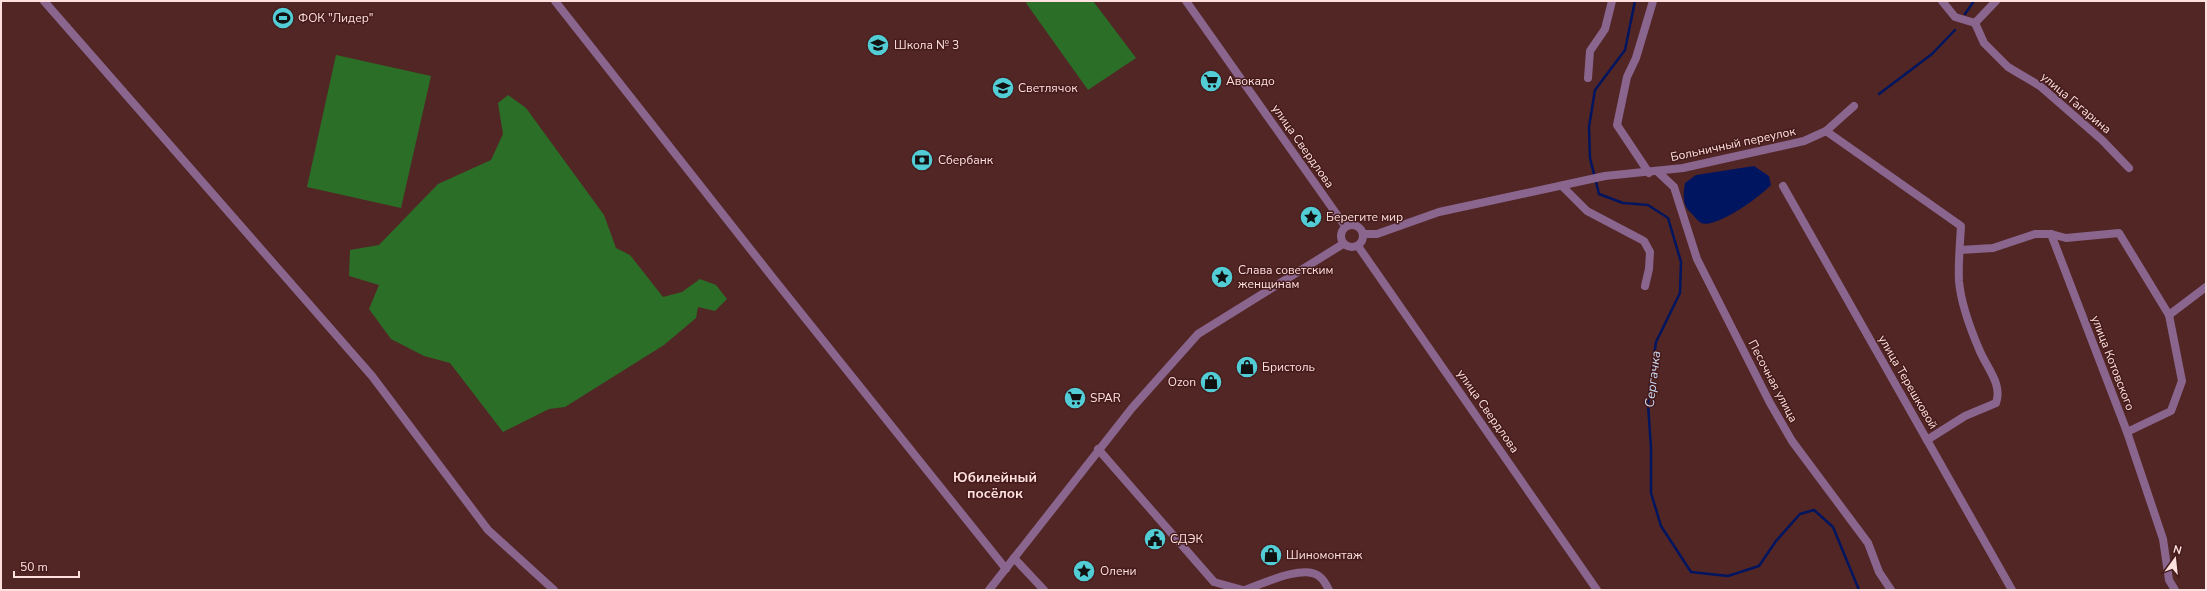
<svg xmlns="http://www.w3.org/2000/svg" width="2207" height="591" viewBox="0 0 2207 591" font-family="'Nunito Sans',sans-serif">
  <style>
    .green { fill: #2b6e27 }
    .water { fill: #00155f }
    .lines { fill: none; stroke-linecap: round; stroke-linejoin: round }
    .stream { stroke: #00155f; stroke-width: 2.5 }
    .minor { stroke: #8a668f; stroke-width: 8 }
    .tertiary { stroke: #8a668f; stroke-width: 8 }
    .labels { text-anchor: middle; stroke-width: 3; stroke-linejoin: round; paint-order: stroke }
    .poi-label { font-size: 12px; fill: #fee1df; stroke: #461b1b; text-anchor: start }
    .street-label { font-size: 12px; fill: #fee1df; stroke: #461b1b }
    .water-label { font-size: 13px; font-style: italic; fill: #cddbf5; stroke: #461b1b }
    .quarter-label { font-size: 14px; font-weight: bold; fill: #fee1df; stroke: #461b1b }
  </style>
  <rect width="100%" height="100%" fill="#522625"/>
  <!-- green -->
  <g class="green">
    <path d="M1029,1H1093L1136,58L1088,90L1026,3Z"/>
    <path d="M336,55L431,76L401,208L307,187Z"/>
    <path d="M508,95L526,108L604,215L616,248L630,255L663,297L682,292L700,279L716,285L727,299L715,311L698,307L696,318L664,345L565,407L549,409L503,432L450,363L424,356L391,339L369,309L379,285L349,276L350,250L379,245L438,184L491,160L503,134L498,103Z"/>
  </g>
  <!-- water -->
  <path class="water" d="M1754,166L1769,176L1771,185C1761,196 1716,229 1701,223C1698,221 1695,217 1692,214C1682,206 1683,195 1685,183L1696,175Z"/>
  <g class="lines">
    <!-- stream -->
    <g class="stream">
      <path d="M1635,1L1625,50L1595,90L1589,127L1590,158L1599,194L1623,203L1648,205L1668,218L1681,262L1680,293L1656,342L1651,377L1648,404L1651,448V493L1661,526L1691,572L1728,576L1759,566L1776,541L1800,514L1814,510L1833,527L1859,590"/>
      <path d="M1965,14L1974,1"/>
      <path d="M1879,94L1932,54L1955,30"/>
    </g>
    <!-- minor -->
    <g class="minor">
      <path d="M44,1L372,376L488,530L554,590"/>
      <path d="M555,1L773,278L1006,569"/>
      <path d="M1942,1L1955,17L1975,23"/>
      <path d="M1975,23L1984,43L2008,67L2040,86L2102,140L2129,168"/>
      <path d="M1975,23L1996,1"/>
      <path d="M1588,78L1590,51L1605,29L1612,1"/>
      <path d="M1826,131L1961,226C1960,244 1958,263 1959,281C1961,305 1970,328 1979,349C1986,367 2003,384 1996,403L1965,416L1927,440"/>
      <path d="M1657,171L1674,187L1697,259L1770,403L1792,441L1868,543L1879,572L1891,590"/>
      <path d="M1649,173L1617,125L1627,77L1636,58L1653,1"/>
      <path d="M1562,186L1587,211L1644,241L1650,252L1649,269L1645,286"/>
      <path d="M1783,186L2012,590"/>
      <path d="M1363,234H1377L1439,212L1605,176L1683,168L1804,141L1826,131L1854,106"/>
      <path d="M2051,234L2127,432L2163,539L2169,580L2175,590"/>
      <path d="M1960,250L1993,248L2035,234H2051L2066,238L2119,233L2169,315"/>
      <path d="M2127,432L2171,411L2182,381L2169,315L2206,287"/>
      <path d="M1098,449L1214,582L1243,590"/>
      <path d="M1014,558L1044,590"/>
      <path d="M989,590L1132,408L1198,334L1343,244"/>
      <path d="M1245,590C1262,584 1305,563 1320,577C1324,580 1327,586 1329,590"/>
    </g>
    <!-- tertiary -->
    <g class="tertiary">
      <path d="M1186,1L1345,226"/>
      <circle cx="1352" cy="236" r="11"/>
      <path d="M1358,246L1597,590"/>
    </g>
  </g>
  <!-- icons -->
  <defs>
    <g id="stadium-disc" transform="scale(1.15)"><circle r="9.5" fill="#52ccd5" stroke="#461b1b"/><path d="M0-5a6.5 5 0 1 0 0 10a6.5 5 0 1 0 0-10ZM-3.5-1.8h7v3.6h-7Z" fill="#111"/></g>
    <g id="school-disc" transform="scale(1.15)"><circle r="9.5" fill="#52ccd5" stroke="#461b1b"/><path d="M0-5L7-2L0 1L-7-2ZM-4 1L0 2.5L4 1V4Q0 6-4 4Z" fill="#111"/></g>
    <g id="supermarket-disc" transform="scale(1.15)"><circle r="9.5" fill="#52ccd5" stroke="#461b1b"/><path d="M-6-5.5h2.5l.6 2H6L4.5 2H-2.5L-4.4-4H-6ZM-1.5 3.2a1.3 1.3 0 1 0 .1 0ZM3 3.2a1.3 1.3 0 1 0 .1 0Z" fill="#111"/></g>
    <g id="bank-disc" transform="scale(1.15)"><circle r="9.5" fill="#52ccd5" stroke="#461b1b"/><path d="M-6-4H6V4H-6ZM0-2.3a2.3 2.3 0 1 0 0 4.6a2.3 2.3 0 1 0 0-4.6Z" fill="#111"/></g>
    <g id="sight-disc" transform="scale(1.15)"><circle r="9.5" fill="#52ccd5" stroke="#461b1b"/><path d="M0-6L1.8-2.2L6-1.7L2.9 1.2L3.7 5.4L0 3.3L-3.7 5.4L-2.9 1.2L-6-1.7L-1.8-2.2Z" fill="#111"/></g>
    <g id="shop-disc" transform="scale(1.15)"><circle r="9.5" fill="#52ccd5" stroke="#461b1b"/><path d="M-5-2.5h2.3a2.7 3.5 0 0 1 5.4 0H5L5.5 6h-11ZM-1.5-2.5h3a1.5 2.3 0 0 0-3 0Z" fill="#111"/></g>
    <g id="civic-disc" transform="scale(1.15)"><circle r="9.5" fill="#52ccd5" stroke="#461b1b"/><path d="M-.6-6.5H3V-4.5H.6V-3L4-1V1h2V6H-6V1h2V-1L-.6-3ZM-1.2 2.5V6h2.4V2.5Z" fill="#111"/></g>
  </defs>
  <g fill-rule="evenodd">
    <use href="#stadium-disc" x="283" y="18"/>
    <use href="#school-disc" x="878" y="45"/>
    <use href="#supermarket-disc" x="1211" y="81"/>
    <use href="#school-disc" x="1003" y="88"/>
    <use href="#bank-disc" x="922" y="160"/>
    <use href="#sight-disc" x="1311" y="217"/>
    <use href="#sight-disc" x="1222" y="277"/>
    <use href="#shop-disc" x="1247" y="367"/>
    <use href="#shop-disc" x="1211" y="382"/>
    <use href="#supermarket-disc" x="1075" y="398"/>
    <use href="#civic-disc" x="1155" y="539"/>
    <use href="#shop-disc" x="1271" y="555"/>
    <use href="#sight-disc" x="1084" y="571"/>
  </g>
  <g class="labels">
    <!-- poi labels -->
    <g class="poi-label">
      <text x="298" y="22">ФОК "Лидер"</text>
      <text x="894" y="49">Школа № 3</text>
      <text x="1226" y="85">Авокадо</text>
      <text x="1018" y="92">Светлячок</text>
      <text x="938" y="164">Сбербанк</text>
      <text x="1326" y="221">Берегите мир</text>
      <text x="1238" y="274">Слава советским<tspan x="1238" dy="14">женщинам</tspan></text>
      <text x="1262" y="371">Бристоль</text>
      <text x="1196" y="386" text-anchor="end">Ozon</text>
      <text x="1090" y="402">SPAR</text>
      <text x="1170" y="543">СДЭК</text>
      <text x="1286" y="559">Шиномонтаж</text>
      <text x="1100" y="575">Олени</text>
    </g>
    <!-- street labels -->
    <g class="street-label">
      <text transform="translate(2076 103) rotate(40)" y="4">улица Гагарина</text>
      <text transform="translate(1733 144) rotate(-12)" y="4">Больничный переулок</text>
      <text transform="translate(1303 146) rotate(55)" y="4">улица Свердлова</text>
      <text transform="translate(2113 363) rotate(69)" y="4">улица Котовского</text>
      <text transform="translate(1773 381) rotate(62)" y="4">Песочная улица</text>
      <text transform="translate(1908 382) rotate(60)" y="4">улица Терешковой</text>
      <text transform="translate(1488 411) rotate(55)" y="4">улица Свердлова</text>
    </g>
    <!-- water labels -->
    <g class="water-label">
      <text transform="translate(1652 379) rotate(-83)" y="5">Сергачка</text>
    </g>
    <!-- quarter labels -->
    <g class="quarter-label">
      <text x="995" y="482">Юбилейный<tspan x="995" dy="16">посёлок</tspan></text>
    </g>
  </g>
  <!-- border -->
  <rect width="2207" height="591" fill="none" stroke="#fee1df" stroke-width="4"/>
  <!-- north arrow -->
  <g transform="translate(2175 559) rotate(15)" stroke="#461b1b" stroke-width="3" paint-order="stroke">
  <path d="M0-3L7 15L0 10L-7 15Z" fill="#fee1df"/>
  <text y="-6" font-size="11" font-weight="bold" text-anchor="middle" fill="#fee1df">N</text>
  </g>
  <!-- scale -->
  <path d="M14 571v6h65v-6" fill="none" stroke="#fee1df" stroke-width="2"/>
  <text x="20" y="571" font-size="12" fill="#fee1df" stroke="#461b1b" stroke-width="3" paint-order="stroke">50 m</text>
</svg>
